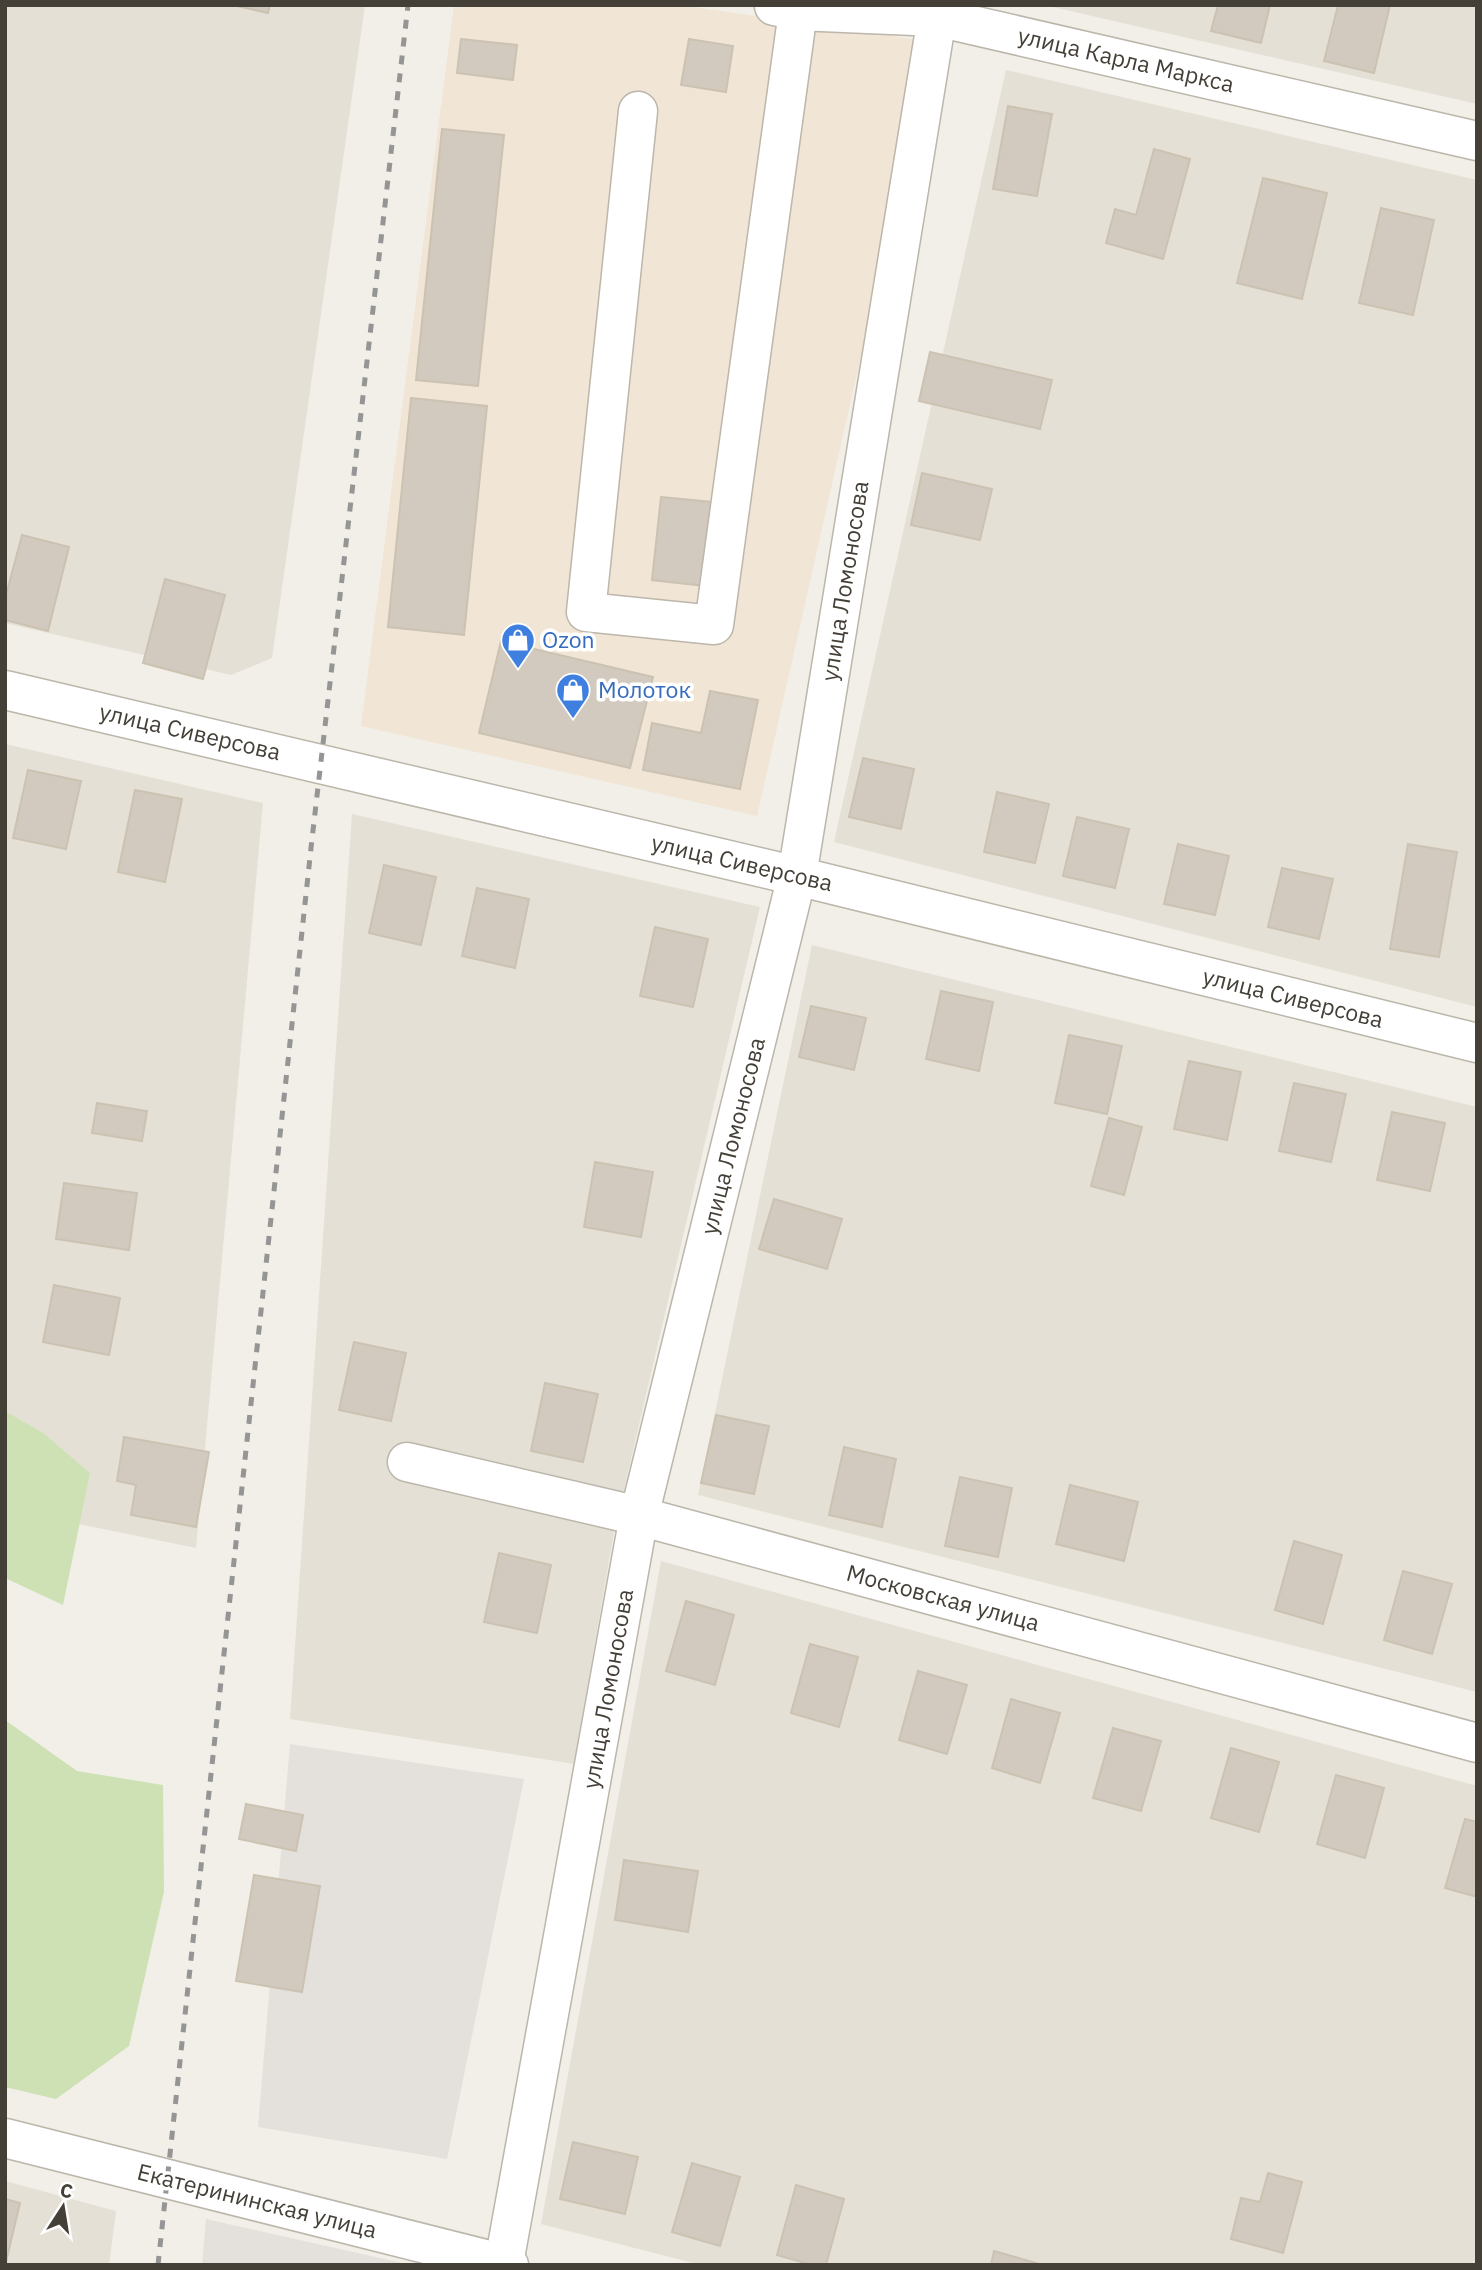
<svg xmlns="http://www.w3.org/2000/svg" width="1482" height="2270" viewBox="0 0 1482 2270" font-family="'IBM Plex Sans',sans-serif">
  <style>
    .residential { fill: #e5e0d6 }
    .commercial { fill: #f1e5d5 }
    .industrial { fill: #e4e0dc }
    .green { fill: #cde1b5 }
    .building { fill: #d2cabe; stroke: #ccc2b2; stroke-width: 2 }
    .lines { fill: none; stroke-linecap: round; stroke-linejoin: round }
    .minor-casing { stroke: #bcb6ab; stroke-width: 41 }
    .minor { stroke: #fff; stroke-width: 38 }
    .rail { stroke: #959595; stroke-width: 5; stroke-dasharray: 9 9; stroke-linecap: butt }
    .labels { text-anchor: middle; stroke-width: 7; stroke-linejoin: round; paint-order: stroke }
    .street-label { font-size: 23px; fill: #443f37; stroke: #fff }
    .shop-label { font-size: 23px; fill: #366cbe; stroke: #fff; text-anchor: start }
  </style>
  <rect width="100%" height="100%" fill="#f1efe7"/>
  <!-- residential -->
  <g class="residential">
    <path d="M5,5H365L272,658L231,675L5,623Z"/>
    <path d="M1044,5H1477V104Z"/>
    <path d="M1006,70L1477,180V1007L834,842Z"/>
    <path d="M5,744L263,803L196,1548L5,1509Z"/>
    <path d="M352,814L760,907L614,1532L574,1764L290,1719Z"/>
    <path d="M812,945L1477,1107V1692L698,1495Z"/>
    <path d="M661,1561L1477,1786V2265H701L541,2224Z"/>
    <path d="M5,2181L116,2211L109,2265H5Z"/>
  </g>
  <!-- commercial -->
  <path class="commercial" d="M454,5H681L932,42L757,816L361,726Z"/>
  <!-- industrial -->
  <g class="industrial">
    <path d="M290,1744L524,1779L447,2159L258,2127Z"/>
    <path d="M206,2219L411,2265H202Z"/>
  </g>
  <!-- green -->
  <g class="green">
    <path d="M5,1411L43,1433L90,1473L63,1605L5,1578Z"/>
    <path d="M5,1720L77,1771L163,1785L164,1892L129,2046L56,2099L5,2087Z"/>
  </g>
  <!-- building -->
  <g class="building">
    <path d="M232,5H270L268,13Z"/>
    <path d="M1218,5H1270L1261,43L1211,31Z"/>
    <path d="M1338,5H1390L1374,73L1324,61Z"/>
    <path d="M461,39L517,45L513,80L457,73Z"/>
    <path d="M689,39L733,46L726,92L681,85Z"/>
    <path d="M1008,106L1052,114L1037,196L993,189Z"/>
    <path d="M442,129L504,135L478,386L416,380Z"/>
    <path d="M1154,149L1190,159L1163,259L1106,243L1115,209L1136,215Z"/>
    <path d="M1263,178L1327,193L1302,299L1237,283Z"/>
    <path d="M1381,208L1434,220L1413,315L1359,303Z"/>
    <path d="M930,352L1052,380L1040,429L919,401Z"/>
    <path d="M411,398L487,406L464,635L388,627Z"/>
    <path d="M922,473L992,489L980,540L911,525Z"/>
    <path d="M661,497L712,502L704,586L652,580Z"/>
    <path d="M22,535L69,547L48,631L5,620V599Z"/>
    <path d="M165,579L225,595L203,679L143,663Z"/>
    <path d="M501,641L653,677L630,768L479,733Z"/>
    <path d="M710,691L758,700L740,789L643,770L652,723L701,733Z"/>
    <path d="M863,758L914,769L901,829L849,817Z"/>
    <path d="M28,770L81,781L66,849L13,838Z"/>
    <path d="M135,790L182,799L165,882L118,872Z"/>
    <path d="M997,792L1049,804L1035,863L984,852Z"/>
    <path d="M1077,817L1129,829L1115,888L1063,876Z"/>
    <path d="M1178,844L1229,856L1215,915L1164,904Z"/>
    <path d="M1408,844L1457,852L1439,957L1390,949Z"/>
    <path d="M384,865L436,877L421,945L369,933Z"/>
    <path d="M1282,868L1333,879L1319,939L1268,927Z"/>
    <path d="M477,888L529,899L515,968L462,956Z"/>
    <path d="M655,927L708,939L693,1007L640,996Z"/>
    <path d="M941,991L993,1002L979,1071L926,1059Z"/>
    <path d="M811,1006L866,1018L854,1070L799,1057Z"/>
    <path d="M1069,1035L1122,1046L1107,1114L1055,1103Z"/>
    <path d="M1189,1061L1241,1072L1227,1140L1174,1129Z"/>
    <path d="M1294,1083L1346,1094L1331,1162L1279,1151Z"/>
    <path d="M97,1103L147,1111L142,1141L92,1133Z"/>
    <path d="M1392,1112L1445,1123L1430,1191L1377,1180Z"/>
    <path d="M1109,1118L1142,1127L1124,1195L1091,1186Z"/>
    <path d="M595,1162L653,1172L641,1237L584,1227Z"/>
    <path d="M64,1183L137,1193L129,1250L56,1239Z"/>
    <path d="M774,1199L842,1219L827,1269L759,1249Z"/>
    <path d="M54,1285L120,1298L109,1355L43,1342Z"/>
    <path d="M354,1342L406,1353L391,1421L339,1410Z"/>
    <path d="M545,1383L598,1394L583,1462L531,1451Z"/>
    <path d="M716,1415L769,1426L754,1494L701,1483Z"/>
    <path d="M124,1437L209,1452L196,1527L131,1515L136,1485L117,1481Z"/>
    <path d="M844,1447L896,1459L882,1527L829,1515Z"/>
    <path d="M960,1477L1012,1488L998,1557L945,1546Z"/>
    <path d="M1070,1485L1138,1502L1124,1561L1056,1544Z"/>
    <path d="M1294,1541L1342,1555L1323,1624L1275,1610Z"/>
    <path d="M499,1553L551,1565L537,1633L484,1622Z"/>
    <path d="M1403,1571L1452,1584L1432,1654L1384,1640Z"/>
    <path d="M686,1601L734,1615L715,1685L666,1671Z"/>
    <path d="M810,1644L858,1657L839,1727L791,1713Z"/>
    <path d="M918,1671L967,1685L947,1754L899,1740Z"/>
    <path d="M1011,1699L1060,1713L1040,1783L992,1768Z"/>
    <path d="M1113,1728L1161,1741L1141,1811L1093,1798Z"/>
    <path d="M1231,1748L1279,1762L1259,1832L1211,1818Z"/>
    <path d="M1336,1775L1384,1788L1365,1858L1317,1844Z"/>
    <path d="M246,1804L303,1815L296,1851L239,1839Z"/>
    <path d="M1465,1819L1477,1822V1897L1445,1888Z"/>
    <path d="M624,1860L698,1871L688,1932L615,1920Z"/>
    <path d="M254,1875L320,1886L302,1992L236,1981Z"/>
    <path d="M573,2142L638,2157L625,2214L560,2199Z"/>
    <path d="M692,2163L740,2177L720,2246L672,2232Z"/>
    <path d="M1268,2173L1302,2182L1283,2253L1231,2239L1241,2198L1260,2202Z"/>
    <path d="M796,2185L844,2199L826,2265H812L777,2255Z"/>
    <path d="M5,2199L20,2203L6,2262H5Z"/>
    <path d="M994,2251L1043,2265H991Z"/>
  </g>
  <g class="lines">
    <!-- minor casing -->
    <g class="minor-casing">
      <g id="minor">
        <path d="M774,6L798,11L937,17L1477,141"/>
        <path d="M638,111L586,612L714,625L798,11"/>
        <path d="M5,690L797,876L1477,1043"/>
        <path d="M407,1462L639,1516L1477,1743"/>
        <path d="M5,2138L509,2265"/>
        <path d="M504,2263L639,1516L797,876L939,5"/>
      </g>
    </g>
    <!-- minor -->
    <use href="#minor" class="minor"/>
    <!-- rail -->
    <path class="rail" d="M158,2265L311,848L408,5"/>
  </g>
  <!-- icons -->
  <defs>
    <g id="shop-pin" transform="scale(1.75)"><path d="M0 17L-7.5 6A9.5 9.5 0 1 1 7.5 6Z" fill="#3f7fe0" stroke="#fff"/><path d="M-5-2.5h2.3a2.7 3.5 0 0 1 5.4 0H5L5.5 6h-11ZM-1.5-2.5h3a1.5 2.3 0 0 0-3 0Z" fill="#fff"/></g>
  </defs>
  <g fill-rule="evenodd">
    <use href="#shop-pin" x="518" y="640"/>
    <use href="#shop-pin" x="573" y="690"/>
  </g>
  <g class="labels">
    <!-- street labels -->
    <g class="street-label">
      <text transform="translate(1126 60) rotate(13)" y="8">улица Карла Маркса</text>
      <text transform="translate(845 581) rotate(-81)" y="8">улица Ломоносова</text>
      <text transform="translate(190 732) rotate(13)" y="8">улица Сиверсова</text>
      <text transform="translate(742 863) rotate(13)" y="8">улица Сиверсова</text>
      <text transform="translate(1293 998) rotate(14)" y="8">улица Сиверсова</text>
      <text transform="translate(733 1136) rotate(-76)" y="8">улица Ломоносова</text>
      <text transform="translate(943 1598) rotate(15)" y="8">Московская улица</text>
      <text transform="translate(608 1689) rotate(-80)" y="8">улица Ломоносова</text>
      <text transform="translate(257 2201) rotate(14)" y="8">Екатерининская улица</text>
    </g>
    <!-- shop labels -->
    <g class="shop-label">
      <text x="542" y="648">Ozon</text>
      <text x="598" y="698">Молоток</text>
    </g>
  </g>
  <!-- border -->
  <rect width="1482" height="2270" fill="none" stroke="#443f37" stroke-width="14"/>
  <!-- north arrow -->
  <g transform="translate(63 2207) rotate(12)" stroke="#ffffff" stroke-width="5" paint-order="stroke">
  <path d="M0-5L12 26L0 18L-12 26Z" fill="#443f37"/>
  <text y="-10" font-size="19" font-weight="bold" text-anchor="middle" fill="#443f37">С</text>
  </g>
</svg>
